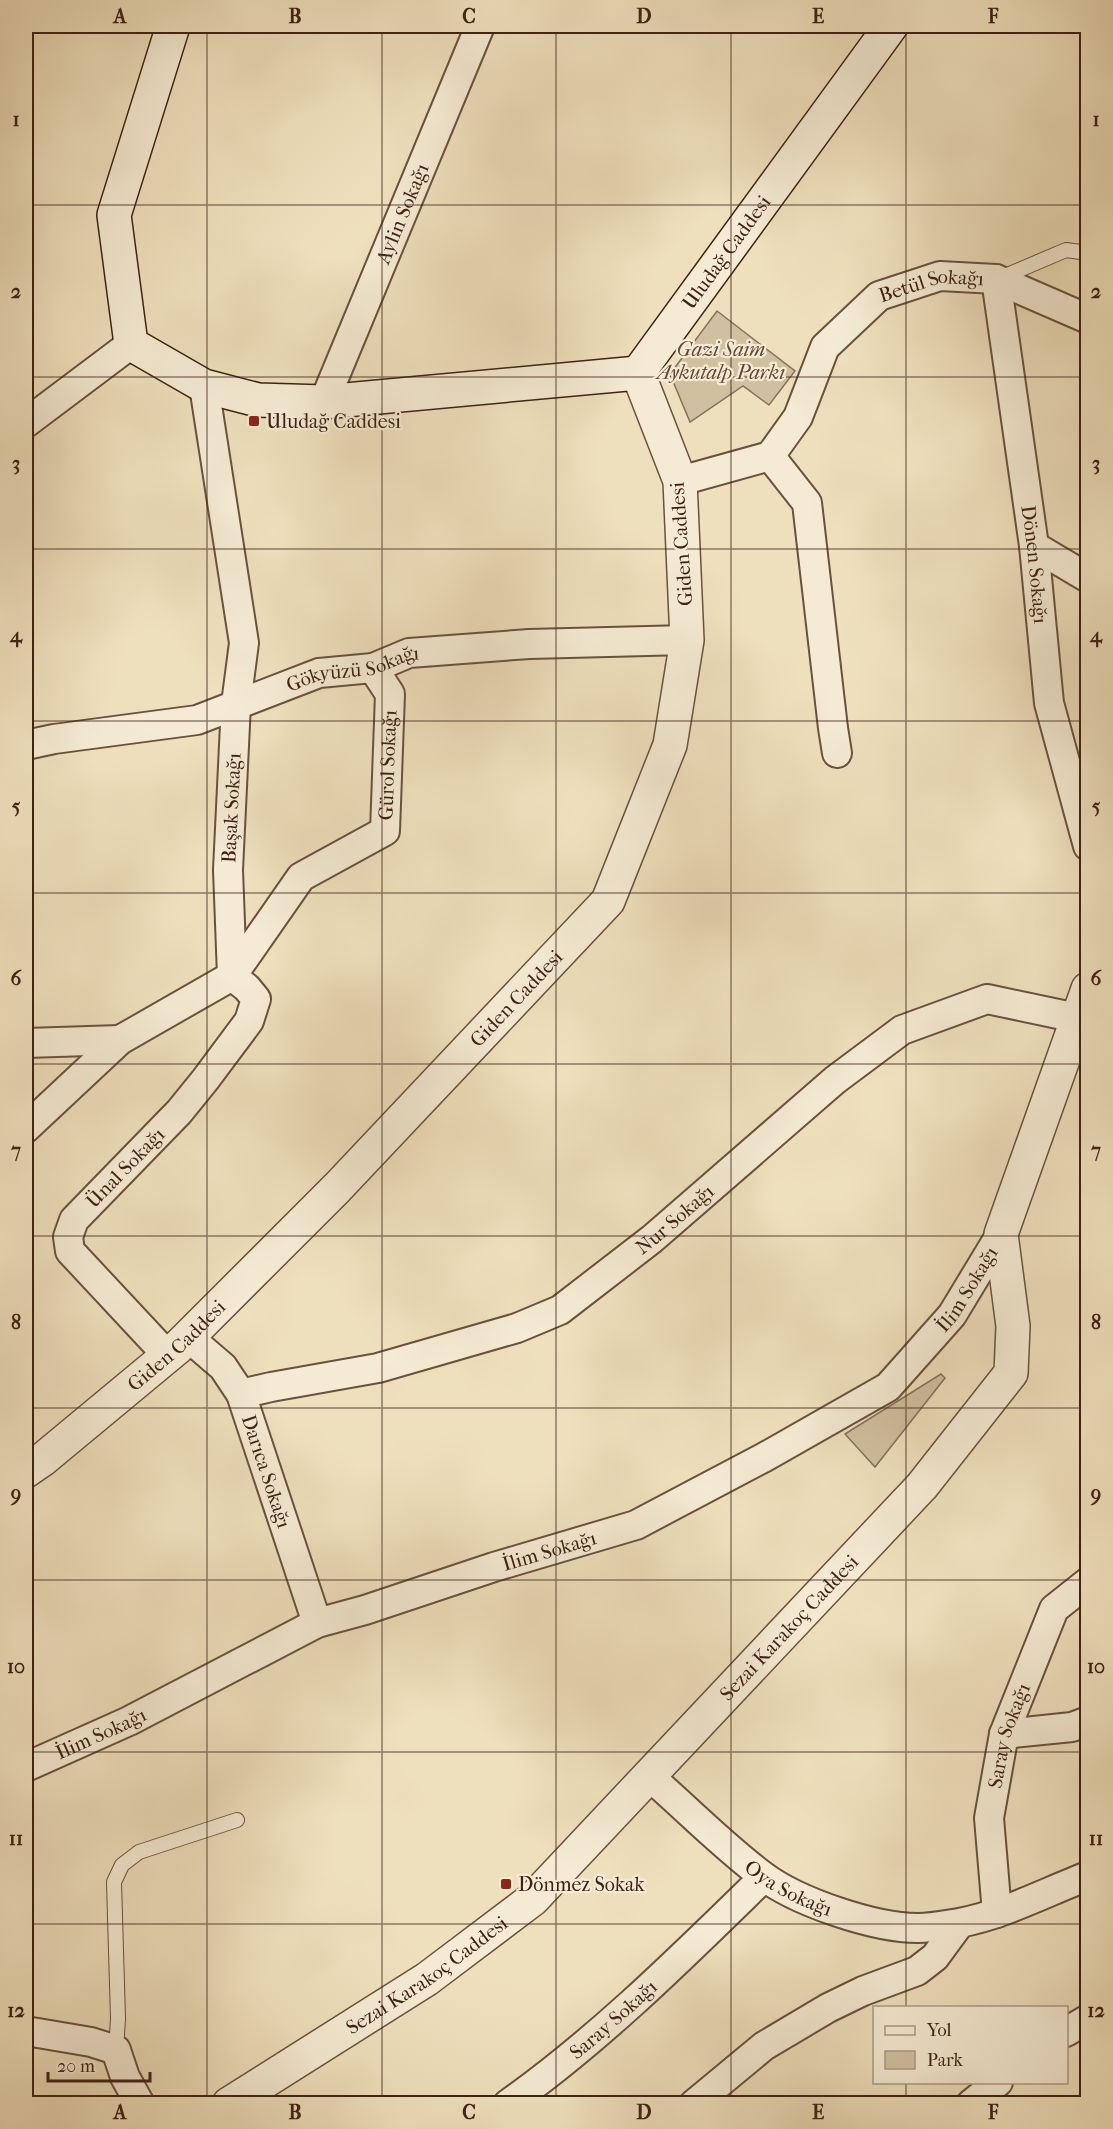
<svg xmlns="http://www.w3.org/2000/svg" width="1113" height="2129" viewBox="0 0 1113 2129" font-family="'IM FELL French Canon',serif">
  <style>
    .green { fill: #d1c0a0; stroke: #88705a; stroke-width: 1.5 }
    .lines { fill: none; stroke-linecap: round; stroke-linejoin: round }
    .service-casing { stroke: #6a513f; stroke-width: 16 }
    .minor-casing { stroke: #6a513f; stroke-width: 32 }
    .tertiary-casing { stroke: #6a513f; stroke-width: 36 }
    .secondary-casing { stroke: #3e2115; stroke-width: 36 }
    .service { stroke: #f5ebd4; stroke-width: 14 }
    .minor { stroke: #f5ebd4; stroke-width: 28 }
    .tertiary { stroke: #f5ebd4; stroke-width: 33 }
    .secondary { stroke: #f5ebd4; stroke-width: 33 }
    .grid { fill: none; stroke: #3e2115; stroke-width: 1.5; stroke-opacity: 0.55 }
    .poi-dot { fill: #8f2418; stroke: #f5ebd4; stroke-width: 2 }
    .labels { text-anchor: middle; stroke-width: 4.5; stroke-linejoin: round; paint-order: stroke }
    .street-label { font-size: 20px; fill: #3e2115; stroke: #f5ebd4 }
    .park-label { font-size: 20px; font-style: italic; fill: #634938; stroke: #f5ebd4 }
    .poi-label { font-size: 20px; fill: #3e2115; stroke: #f5ebd4; text-anchor: start }
    .neatline { fill: none; stroke: #3e2115; stroke-width: 2 }
    .grid-label { font-size: 20px; text-anchor: middle; font-weight: bold; fill: #3e2115 }
  </style>
  <rect width="100%" height="100%" fill="#efe0bd"/>
  <filter id="stains"><feTurbulence type="fractalNoise" baseFrequency=".00333" numOctaves="4"/><feColorMatrix values="0 0 0 0 .2 0 0 0 0 .09 0 0 0 0 .02 0 0 0 .5 -.17"/></filter>
  <radialGradient id="worn" r=".72"><stop offset=".6" stop-color="#630" stop-opacity="0"/><stop offset="1" stop-color="#630" stop-opacity=".3"/></radialGradient>
  <!-- green -->
  <g class="green">
    <path d="M717,311L795,371L769,405L743,386L690,422L670,374Z"/>
    <path d="M941,1374L945,1378L875,1467L845,1434Z"/>
  </g>
  <g class="lines">
    <!-- service casing -->
    <g class="service-casing">
      <g id="service">
        <path d="M998,279L1066,250L1088,253"/>
        <path d="M116,2050L118,2019L114,1882L122,1865L139,1852L237,1820"/>
      </g>
    </g>
    <!-- minor casing -->
    <g class="minor-casing">
      <g id="minor">
        <path id="s1" d="M996,279L1034,546L1049,703L1088,846"/>
        <path id="s2" d="M324,402L480,26"/>
        <path d="M26,423L131,344"/>
        <path d="M770,456L807,503L833,728L837,753"/>
        <path id="s3" d="M680,481L770,456L798,417L825,347L879,296L940,276L996,279L1088,319"/>
        <path d="M1034,546L1088,578"/>
        <path id="s4" d="M26,745L54,739L197,720L319,673L373,668L409,653L529,644L687,640"/>
        <path d="M26,1043L120,1040"/>
        <path id="s5" d="M26,1128L120,1040L232,976L228,870L236,704L244,643L204,386"/>
        <path id="s6" d="M188,1337L223,1367L241,1394L317,1623"/>
        <path id="s7" d="M168,1356L70,1251L68,1237L74,1220L179,1112L205,1080L249,1021L256,999L247,988L232,976L301,877L385,831L390,694L373,668"/>
        <path id="s8" d="M241,1394L271,1387L378,1368L517,1328L560,1310L652,1239L835,1080L902,1030L987,999L1077,1018"/>
        <path d="M1004,1734L1072,1727L1088,1721"/>
        <path id="s9" d="M26,1767L129,1721L317,1623L365,1610L494,1567L636,1525L763,1458L888,1387L952,1315L1001,1234"/>
        <path id="s10" d="M649,1776C687,1809 723,1846 763,1876C798,1902 874,1928 918,1928C931,1928 946,1925 959,1923C1003,1915 1046,1892 1088,1876"/>
        <path id="s11" d="M997,1913L989,1818L1004,1734L1054,1609L1088,1582"/>
        <path d="M26,2031L91,2042L116,2050L125,2077L140,2104"/>
        <path d="M1066,2032L1088,2019"/>
        <path id="s12" d="M508,2104C601,2038 683,1956 764,1877"/>
        <path d="M694,2104L764,2046L828,2008L863,1991L917,1971L935,1957L960,1923"/>
        <path d="M971,2104L998,2082"/>
      </g>
    </g>
    <!-- tertiary casing -->
    <g class="tertiary-casing">
      <g id="tertiary">
        <path id="s13" d="M26,1471L42,1460L177,1348L337,1188L608,901L670,745L687,640L680,481L638,373"/>
        <path id="s14" d="M229,2104L427,1979L533,1899L922,1486L1011,1373L1013,1326L1001,1234L1088,989"/>
      </g>
    </g>
    <!-- secondary casing -->
    <g class="secondary-casing">
      <g id="secondary">
        <path id="s15" d="M173,26L114,215L131,344L204,386L258,400L324,402L638,373L891,26"/>
      </g>
    </g>
    <!-- service -->
    <use href="#service" class="service"/>
    <!-- minor -->
    <use href="#minor" class="minor"/>
    <!-- tertiary -->
    <use href="#tertiary" class="tertiary"/>
    <!-- secondary -->
    <use href="#secondary" class="secondary"/>
  </g>
  <!-- grid -->
  <path class="grid" d="M207,26V2104M382,26V2104M556,26V2104M731,26V2104M906,26V2008M26,205H1088M26,377H1088M26,549H1088M26,721H1088M26,893H1088M26,1064H1088M26,1236H1088M26,1408H1088M26,1580H1088M26,1752H1088M26,1924H1088M906,2082V2104"/>
  <!-- markers -->
  <g class="poi-dot">
    <rect x="248" y="415" width="12" height="12" rx="3"/>
    <rect x="500" y="1878" width="12" height="12" rx="3"/>
  </g>
  <g class="labels">
    <!-- street labels -->
    <g class="street-label">
      <text dy="7" stroke="none"><textPath href="#s2" startOffset="204">Aylin Sokağı</textPath></text>
      <text dy="7" stroke="none"><textPath href="#s15" startOffset="999">Uludağ Caddesi</textPath></text>
      <text dy="7" stroke="none"><textPath href="#s3" startOffset="345">Betül Sokağı</textPath></text>
      <text transform="translate(681 544) rotate(-94)" y="7">Giden Caddesi</text>
      <text dy="7" stroke="none"><textPath href="#s1" startOffset="288">Dönen Sokağı</textPath></text>
      <text dy="7" stroke="none"><textPath href="#s4" startOffset="338">Gökyüzü Sokağı</textPath></text>
      <text dy="7" stroke="none"><textPath href="#s7" startOffset="780">Gürol Sokağı</textPath></text>
      <text dy="7" stroke="none"><textPath href="#s5" startOffset="426">Başak Sokağı</textPath></text>
      <text dy="7" stroke="none"><textPath href="#s13" startOffset="682">Giden Caddesi</textPath></text>
      <text dy="7" stroke="none"><textPath href="#s7" startOffset="249">Ünal Sokağı</textPath></text>
      <text dy="7" stroke="none"><textPath href="#s8" startOffset="477">Nur Sokağı</textPath></text>
      <text dy="7" stroke="none"><textPath href="#s9" startOffset="1072">İlim Sokağı</textPath></text>
      <text dy="7" stroke="none"><textPath href="#s13" startOffset="196">Giden Caddesi</textPath></text>
      <text dy="7" stroke="none"><textPath href="#s6" startOffset="160">Darıca Sokağı</textPath></text>
      <text dy="7" stroke="none"><textPath href="#s9" startOffset="568">İlim Sokağı</textPath></text>
      <text dy="7" stroke="none"><textPath href="#s14" startOffset="740">Sezai Karakoç Caddesi</textPath></text>
      <text dy="7" stroke="none"><textPath href="#s9" startOffset="82">İlim Sokağı</textPath></text>
      <text dy="7" stroke="none"><textPath href="#s11" startOffset="180">Saray Sokağı</textPath></text>
      <text dy="7" stroke="none"><textPath href="#s10" startOffset="180">Oya Sokağı</textPath></text>
      <text dy="7" stroke="none"><textPath href="#s14" startOffset="236">Sezai Karakoç Caddesi</textPath></text>
      <text dy="7" stroke="none"><textPath href="#s12" startOffset="135">Saray Sokağı</textPath></text>
    </g>
    <!-- park labels -->
    <g class="park-label">
      <text x="721" y="356">Gazi Saim<tspan x="721" dy="23">Aykutalp Parkı</tspan></text>
    </g>
    <!-- poi labels -->
    <g class="poi-label">
      <text x="266" y="428">Uludağ Caddesi</text>
      <text x="518" y="1891">Dönmez Sokak</text>
    </g>
  </g>
  <!-- margin -->
  <rect width="1113" height="2129" fill="none" stroke="#efe0bd" stroke-width="66"/>
  <!-- legend -->
  <rect x="873" y="2006" width="195" height="78" fill="#f5ebd4" stroke="#ac9a88" stroke-width="1.5"/>
  <rect x="885" y="2026" width="30" height="9" fill="#f5ebd4" stroke="#ac9a88" stroke-width="1.5"/>
  <text x="927" y="2036" font-size="18" fill="#3e2115">Yol</text>
  <rect x="885" y="2051" width="30" height="18" fill="#d1c0a0" stroke="#ac9a88" stroke-width="1.5"/>
  <text x="927" y="2066" font-size="18" fill="#3e2115">Park</text>
  <!-- scale -->
  <path d="M48 2072v9h102v-9" fill="none" stroke="#3e2115" stroke-width="3"/>
  <text x="57" y="2072" font-size="18" fill="#3e2115" stroke="#f5ebd4" stroke-width="4.5" paint-order="stroke">20 m</text>
  <rect x="33" y="33" width="1047" height="2063" class="neatline"/>
  <g class="grid-label">
    <text x="120" y="23">A</text>
    <text x="295" y="23">B</text>
    <text x="469" y="23">C</text>
    <text x="644" y="23">D</text>
    <text x="818" y="23">E</text>
    <text x="993" y="23">F</text>
    <text x="16" y="126">1</text>
    <text x="1096" y="126">1</text>
    <text x="16" y="298">2</text>
    <text x="1096" y="298">2</text>
    <text x="16" y="470">3</text>
    <text x="1096" y="470">3</text>
    <text x="16" y="642">4</text>
    <text x="1096" y="642">4</text>
    <text x="16" y="813">5</text>
    <text x="1096" y="813">5</text>
    <text x="16" y="985">6</text>
    <text x="1096" y="985">6</text>
    <text x="16" y="1157">7</text>
    <text x="1096" y="1157">7</text>
    <text x="16" y="1329">8</text>
    <text x="1096" y="1329">8</text>
    <text x="16" y="1501">9</text>
    <text x="1096" y="1501">9</text>
    <text x="16" y="1673">10</text>
    <text x="1096" y="1673">10</text>
    <text x="16" y="1845">11</text>
    <text x="1096" y="1845">11</text>
    <text x="16" y="2017">12</text>
    <text x="1096" y="2017">12</text>
    <text x="120" y="2119">A</text>
    <text x="295" y="2119">B</text>
    <text x="469" y="2119">C</text>
    <text x="644" y="2119">D</text>
    <text x="818" y="2119">E</text>
    <text x="993" y="2119">F</text>
  </g>
  <rect width="100%" height="100%" filter="url(#stains)"/>
  <rect width="100%" height="100%" fill="url(#worn)"/>
</svg>
